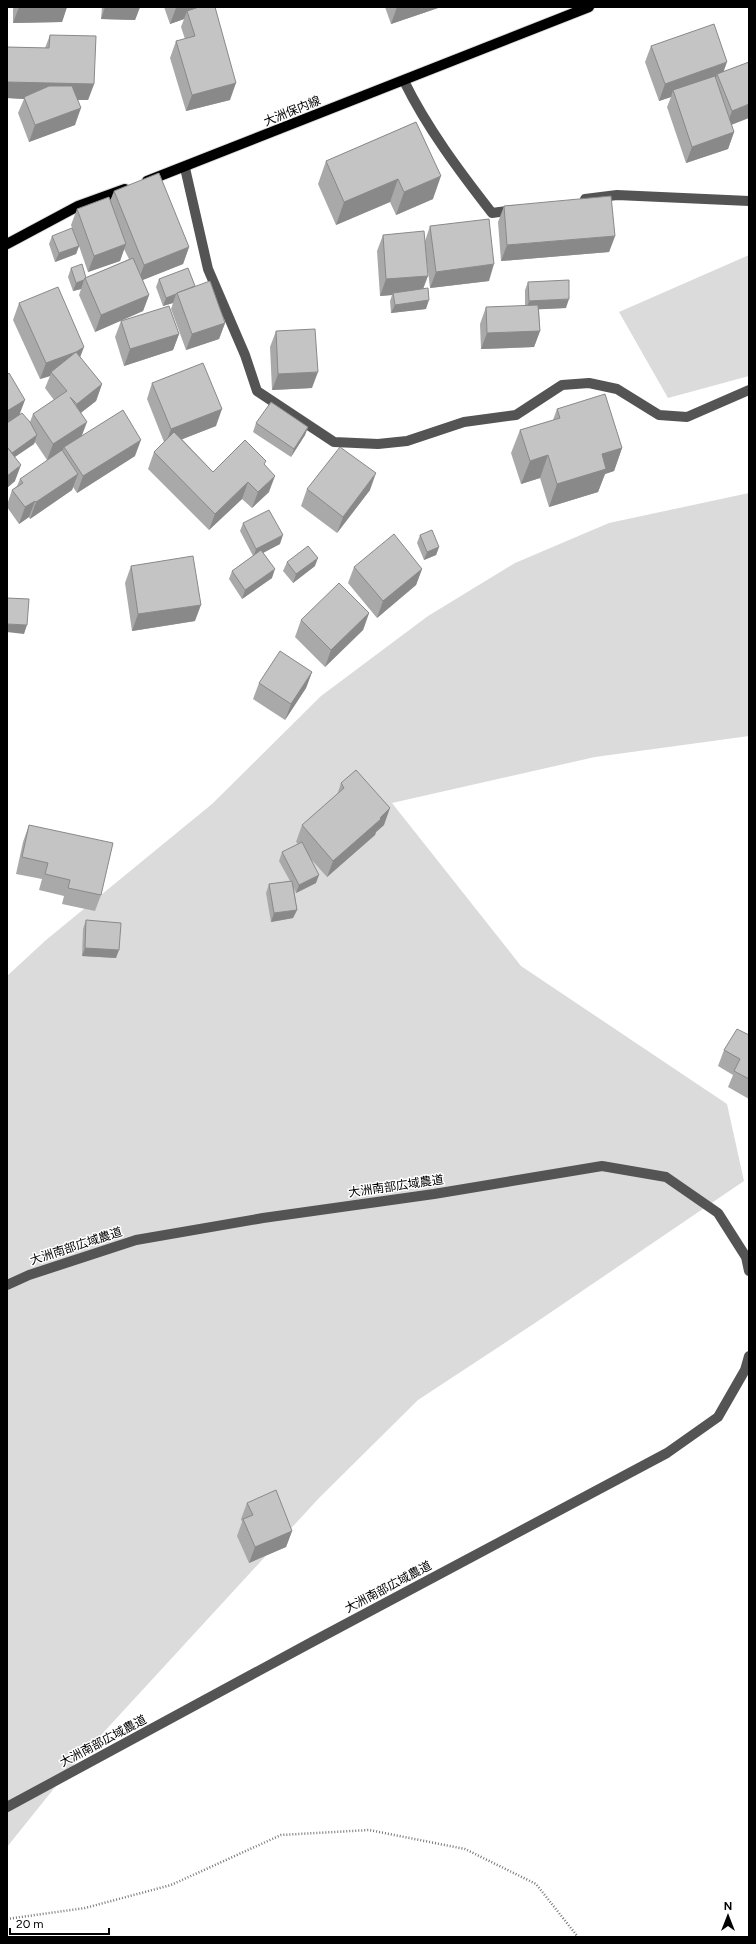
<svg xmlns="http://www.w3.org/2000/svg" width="756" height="1944" viewBox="0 0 756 1944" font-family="Figtree,'Noto Sans JP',sans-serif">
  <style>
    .green { fill: #dbdbdb }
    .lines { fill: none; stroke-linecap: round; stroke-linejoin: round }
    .major-casing { stroke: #dbdbdb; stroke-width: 12 }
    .path { stroke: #767676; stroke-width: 2.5; stroke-dasharray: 1 2; stroke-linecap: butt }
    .minor { stroke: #545454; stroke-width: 10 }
    .major { stroke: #000; stroke-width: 10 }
    .wall { fill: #a9a9a9 }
    .shaded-wall { fill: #898989 }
    .building { fill: #c4c4c4; stroke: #898989 }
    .labels { text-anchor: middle; stroke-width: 3; stroke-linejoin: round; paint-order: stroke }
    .street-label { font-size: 12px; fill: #000; stroke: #fff }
  </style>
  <rect width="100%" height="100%" fill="#fff"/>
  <!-- green -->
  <g class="green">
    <path d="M749,255V376L668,398L619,312Z"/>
    <path d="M749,493V736L595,757L392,803L521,966L727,1104L744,1181L535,1323L418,1400L319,1498L68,1771L7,1847V976L46,940L212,804L321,696L428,616L515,563L609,523Z"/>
  </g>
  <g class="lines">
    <!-- major casing -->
    <g class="major-casing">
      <g id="major">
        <path d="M147,181L589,7"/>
        <path d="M7,244L78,206L125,189"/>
      </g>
    </g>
    <!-- path -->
    <path class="path" d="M7,1919L85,1908L171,1885L281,1835L369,1830L465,1849L536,1884L578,1937"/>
    <!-- minor -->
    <g class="minor">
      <path d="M404,81C427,128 460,172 492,213L514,210"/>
      <path d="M185,168L208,269L245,355L257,391L334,442L378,444L407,441L464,422L516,415L562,385L589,383L617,389L659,415L687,417L749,390"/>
      <path d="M585,199L617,195L749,201"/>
      <path d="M7,1285L29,1275L136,1240L263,1218L434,1194L602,1166L666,1177L718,1213L746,1257L749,1271"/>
      <path d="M7,1807L312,1642L667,1453L718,1417L745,1370L749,1356"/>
    </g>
    <!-- major -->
    <use href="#major" class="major"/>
  </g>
  <!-- wall -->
  <g class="wall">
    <path d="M14,7H67L62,22L13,23V9Z"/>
    <path d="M102,7H140L135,20L101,19Z"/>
    <path d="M164,7H215L230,100L186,111L170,58L176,41L185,39L181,27L184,19L170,24Z"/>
    <path d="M385,7H441L391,24Z"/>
    <path d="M50,35L94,84L88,100H78L75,125L29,142L18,113L24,99L7,98V47L45,48Z"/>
    <path d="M651,46L724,72L749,62L731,125L734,132L728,149L686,163L667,107L671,97L659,101L645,62Z"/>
    <path d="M416,122L433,199L396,215L390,202L336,225L318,184L326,161Z"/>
    <path d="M114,191L189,247L183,264L142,280L149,295L143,311L95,332L79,295L81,289L73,291L68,277L71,268L86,278L129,259L124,249L120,261L88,272L79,246L76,254L55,262L49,244L52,236L76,239L71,225L77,209L110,201Z"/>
    <path d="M504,206L615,236L609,252L501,261L498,222Z"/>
    <path d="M430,226L489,281L430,288L427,263L423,289L426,309L391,313L390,301L392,295L380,296L377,251L383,235L425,241Z"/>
    <path d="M159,279L195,286L225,323L219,339L186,350L171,309L173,303L163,306L156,287Z"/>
    <path d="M528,282L566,308L539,309L540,331L534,347L481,349L480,324L486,307L525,306V290Z"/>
    <path d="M19,303L80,358L102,384L96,401L81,413V436L135,456L77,493L73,487L72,490L30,519L29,517L19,524L7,507V505L12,490L17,486L20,479L63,451V450L47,460L35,442L34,444L15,457V481L7,488V375L20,414L30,422L33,414L54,400L45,388L50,376L40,379L13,320Z"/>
    <path d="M121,321L179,334L173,350L124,366L115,337Z"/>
    <path d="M276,331L312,388L272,390L270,347Z"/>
    <path d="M152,383L216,426L182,439L213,472L265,465L269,492L252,508L242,499L209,530L148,469L154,452L164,442L147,399Z"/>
    <path d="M557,409L622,448L614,471L605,474L598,492L549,507L540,478L521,484L511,453L520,430L553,420Z"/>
    <path d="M256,423L308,427L305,435L291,457L253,432Z"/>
    <path d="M307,489L370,490L337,533L301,506Z"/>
    <path d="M243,523L280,544L263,553L272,578L242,599L229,579L232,571L253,556L240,531Z"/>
    <path d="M420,535L439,547L436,555L424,560L417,543Z"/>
    <path d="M287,562L315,566L293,583L283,571Z"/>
    <path d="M131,566L195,621L132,631L125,583Z"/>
    <path d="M354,567L422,569L416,585L377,618L348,583Z"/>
    <path d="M369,613L363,630L325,667L295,637L301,620Z"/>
    <path d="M312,672L306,688L285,720L253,699L259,683Z"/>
    <path d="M341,783L384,825L376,832L375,835L327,877L310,858L316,883L296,893L294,888L297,910L293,918L271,922L266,893L269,884L290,881L279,861L282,852L298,844L296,842L302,825L337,795Z"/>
    <path d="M29,825L101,895L95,911L62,904L64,896L39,890L42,879L16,874L23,842Z"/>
    <path d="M86,920L116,958L82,956L83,929Z"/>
    <path d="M749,1035V1099L728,1087L733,1075L718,1066L724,1050Z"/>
    <path d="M247,1503L292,1531L286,1547L249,1563L237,1536L242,1522L241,1519Z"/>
  </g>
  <!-- shaded-wall -->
  <g class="shaded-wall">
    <path d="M19,7H67L62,22L13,23Z"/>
    <path d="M105,7H140L135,20L101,19Z"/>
    <path d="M178,7H211L187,11L184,19L170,24L176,8Z"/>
    <path d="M397,7H441L391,24Z"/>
    <path d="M727,62L721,79L717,74L715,81L673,90L671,97L659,101L665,84Z"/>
    <path d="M7,82L94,84L88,100L25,99L24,97V99L7,98Z"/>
    <path d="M236,83L230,100L186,111L192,95Z"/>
    <path d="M749,104V118L726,127L732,111Z"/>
    <path d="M81,108L75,125L29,142L35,125Z"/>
    <path d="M734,132L728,149L686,163L692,147Z"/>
    <path d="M441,176L433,199L396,215L404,192Z"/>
    <path d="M398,179L390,202L336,225L344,202Z"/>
    <path d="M615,236L609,252L501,261L507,245Z"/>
    <path d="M126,244L120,261L88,272L94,256Z"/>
    <path d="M79,246L76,254L55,262L59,253Z"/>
    <path d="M189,247L183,264L138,282L144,265Z"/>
    <path d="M494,264L489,281L430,288L436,272Z"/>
    <path d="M428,276L422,292L393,293L392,295L380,296L386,279Z"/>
    <path d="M84,280L81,289L73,291L76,283Z"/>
    <path d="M176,294L173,303L163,306L166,298Z"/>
    <path d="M149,295L143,311L95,332L101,315Z"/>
    <path d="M569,299L566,308L526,310L529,301Z"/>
    <path d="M429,300L426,309L391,313L395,305Z"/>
    <path d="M225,323L219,339L186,350L192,334Z"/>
    <path d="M540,331L534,347L481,349L487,333Z"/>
    <path d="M179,334L173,350L124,366L130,349Z"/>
    <path d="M84,347L78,363L76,352Z"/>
    <path d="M76,352L51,372L50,376L40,379L46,363Z"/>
    <path d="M318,372L312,388L272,390L278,374Z"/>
    <path d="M102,384L96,401L71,420L77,404Z"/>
    <path d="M25,400L19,416L7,424V411Z"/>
    <path d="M222,409L216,426L165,446L171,429Z"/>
    <path d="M87,422L81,438L64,447L63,450L47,460L53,444Z"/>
    <path d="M308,427L305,435L291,457L294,449Z"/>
    <path d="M37,435L34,444L7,462V456Z"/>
    <path d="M141,440L135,456L77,493L83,476Z"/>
    <path d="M622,448L614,471L605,474L598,492L549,507L557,484L602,454Z"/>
    <path d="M548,455L540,478L521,484L530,461Z"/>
    <path d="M21,465L15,481L7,488V476Z"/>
    <path d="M376,473L370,490L337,533L343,517Z"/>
    <path d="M78,474L72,490L30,519L36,502Z"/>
    <path d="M275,476L269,492L252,508L258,492Z"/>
    <path d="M248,482L242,499L209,530L215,514Z"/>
    <path d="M35,501L29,517L19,524L25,507Z"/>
    <path d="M283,535L280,544L253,558L256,549Z"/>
    <path d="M439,547L436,555L424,560L427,552Z"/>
    <path d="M318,558L315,566L293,583L296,574Z"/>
    <path d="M275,569L272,578L242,599L245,590Z"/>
    <path d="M422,569L416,585L377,618L383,601Z"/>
    <path d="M201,605L195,621L132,631L138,614Z"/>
    <path d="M369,613L363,630L325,667L331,650Z"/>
    <path d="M7,624L27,625L24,634L7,632Z"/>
    <path d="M312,672L306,688L285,720L291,704Z"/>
    <path d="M390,808L384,825L376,832L375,835L327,877L333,861Z"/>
    <path d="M319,875L316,883L296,893L299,885Z"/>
    <path d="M297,910L293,918L271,922L274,913Z"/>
    <path d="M85,948L119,950L116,958L82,956Z"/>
    <path d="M292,1531L286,1547L249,1563L255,1547Z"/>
  </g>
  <!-- building -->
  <g class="building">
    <path d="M199,7H215L236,83L192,95L176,41L195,36L187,11Z"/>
    <path d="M714,24L727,62L665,84L651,46Z"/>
    <path d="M50,35L96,36L94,84L7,82V47L49,48Z"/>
    <path d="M749,62V104L732,111L717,74Z"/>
    <path d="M715,76L734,132L692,147L673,90Z"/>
    <path d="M49,86H72L81,108L35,125L24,97Z"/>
    <path d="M416,122L441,176L404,192L398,179L344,202L326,161Z"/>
    <path d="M159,173L189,247L144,265L114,191Z"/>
    <path d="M611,196L615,236L507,245L504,206Z"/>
    <path d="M109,197L126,244L94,256L77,209Z"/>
    <path d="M489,219L494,264L436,272L430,226Z"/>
    <path d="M72,228L79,246L59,253L52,236Z"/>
    <path d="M424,231L428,276L386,279L383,235Z"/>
    <path d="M133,258L149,295L101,315L85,278Z"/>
    <path d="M82,264L86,278H85L84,280L76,283L71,268Z"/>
    <path d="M188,268L195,286L177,293L176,294L166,298L159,279Z"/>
    <path d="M569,280V299L529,301L528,282Z"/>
    <path d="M210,281L225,323L192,334L177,293Z"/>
    <path d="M58,287L84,347L76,352L102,384L77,404L70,397L87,422L53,444L33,414L67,391L51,372L76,352L46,363L19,303Z"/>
    <path d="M428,288L429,300L395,305L393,293Z"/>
    <path d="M538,305L540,331L487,333L486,307Z"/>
    <path d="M169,306L179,334L130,349L121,321Z"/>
    <path d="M315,329L318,372L278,374L276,331Z"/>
    <path d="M203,363L222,409L171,429L152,383Z"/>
    <path d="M9,373L25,400L7,411V375Z"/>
    <path d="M605,394L622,448L602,454L606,469L557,484L548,455L530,461L520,430L560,418L557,409Z"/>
    <path d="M271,402L308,427L294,449L256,423Z"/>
    <path d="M123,410L141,440L83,476L64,447Z"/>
    <path d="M22,413L30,422L37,435L12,453L7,447V423Z"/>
    <path d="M174,432L213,472L245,440L266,461L264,464L275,476L258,492L248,482L215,514L154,452Z"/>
    <path d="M7,447L21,465L7,476Z"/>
    <path d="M340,447L376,473L343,517L307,489Z"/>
    <path d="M62,450L78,474L36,502L35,501L25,507L12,490L23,483L20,479Z"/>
    <path d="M269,510L283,535L256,549L243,523Z"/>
    <path d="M432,530L439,547L427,552L420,535Z"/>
    <path d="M394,534L422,569L383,601L354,567Z"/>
    <path d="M308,546L318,558L296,574L287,562Z"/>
    <path d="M261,550L275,569L245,590L232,571Z"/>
    <path d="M193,556L201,605L138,614L131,566Z"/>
    <path d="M339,583L369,613L331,650L301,620Z"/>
    <path d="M7,598L29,599L27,625L7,624Z"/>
    <path d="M280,651L312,672L291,704L259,683Z"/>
    <path d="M356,770L390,808L380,818L381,819L333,861L302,825L344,788L341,783Z"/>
    <path d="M29,825L113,843L101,895L68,888L70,880L45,874L48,863L22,857Z"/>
    <path d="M302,842L319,875L299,885L282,852Z"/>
    <path d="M292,881L297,910L274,913L269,884Z"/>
    <path d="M86,920L121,923L119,950L85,948Z"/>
    <path d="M737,1029L749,1035V1079L734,1071L740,1059L724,1050Z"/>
    <path d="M276,1490L292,1531L255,1547L243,1519L253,1515L247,1503Z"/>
  </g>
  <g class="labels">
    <!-- street labels -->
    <g class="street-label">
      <text transform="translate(292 111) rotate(-22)" y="4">大洲保内線</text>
      <text transform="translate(396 1186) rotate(-8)" y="4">大洲南部広域農道</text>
      <text transform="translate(76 1246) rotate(-18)" y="4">大洲南部広域農道</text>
      <text transform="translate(388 1587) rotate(-28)" y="4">大洲南部広域農道</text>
      <text transform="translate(103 1741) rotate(-28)" y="4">大洲南部広域農道</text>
    </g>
  </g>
  <!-- border -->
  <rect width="756" height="1944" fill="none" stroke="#000000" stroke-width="16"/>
  <!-- north arrow -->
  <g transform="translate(728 1916)" stroke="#ffffff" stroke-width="3" paint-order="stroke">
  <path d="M0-3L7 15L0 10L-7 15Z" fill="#000000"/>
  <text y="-6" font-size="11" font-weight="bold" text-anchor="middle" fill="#000000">N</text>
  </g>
  <!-- scale -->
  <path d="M10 1928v6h99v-6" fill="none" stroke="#000000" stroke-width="2"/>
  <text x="16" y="1928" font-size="12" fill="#000000" stroke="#ffffff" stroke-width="3" paint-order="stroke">20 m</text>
</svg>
